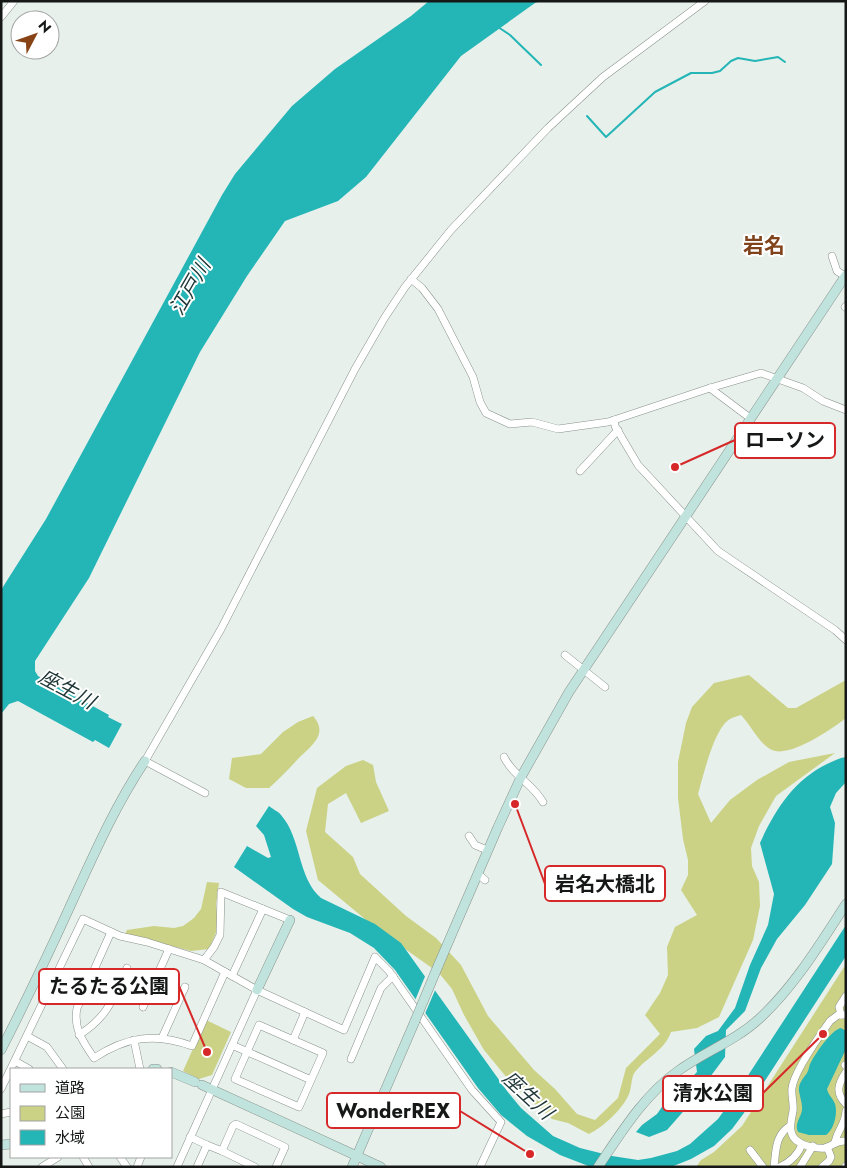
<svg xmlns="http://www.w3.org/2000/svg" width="847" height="1168" viewBox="0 0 847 1168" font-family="Jost,'Noto Sans JP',sans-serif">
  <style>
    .green { fill: #cbd285 }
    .water { fill: #24b5b7 }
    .pier { fill: #e7f0ea }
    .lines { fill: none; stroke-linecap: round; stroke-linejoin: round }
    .stream { stroke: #24b5b7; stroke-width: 2 }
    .street-casing { stroke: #8a928c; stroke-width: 8 }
    .secondary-casing { stroke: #8a928c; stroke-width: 10 }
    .street { stroke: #fff; stroke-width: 7 }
    .secondary { stroke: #c0e4dd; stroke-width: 9 }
    .secondary-bridge-casing { stroke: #8a928c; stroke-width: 10; stroke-linecap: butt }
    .secondary-bridge { stroke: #c0e4dd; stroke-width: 9 }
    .labels { text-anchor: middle; stroke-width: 4; stroke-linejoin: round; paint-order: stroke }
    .water-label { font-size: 20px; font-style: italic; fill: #213838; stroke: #fff }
    .quarter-label { font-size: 21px; font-weight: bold; fill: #81431b; stroke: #fff }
    .leader { fill: none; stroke: #d62828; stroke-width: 2 }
    .callout-dot { fill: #d62828; stroke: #fff; stroke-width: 2 }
    .callout { fill: #fff; stroke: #d62828; stroke-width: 2 }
    .callout-label { font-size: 20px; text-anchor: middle; font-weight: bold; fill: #151816 }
  </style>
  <rect width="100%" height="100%" fill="#e7f0ea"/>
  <!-- green -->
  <g class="green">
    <path d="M749,675L788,708H796L846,680V718C832,729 790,758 772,750C759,744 751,725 741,715C738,716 733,717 730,719C714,728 703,777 698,794L711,823L730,800L757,780L789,762L835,753L776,796L759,826L751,848L752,866L759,882L760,906L753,940L719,1017L697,1028L671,1032C664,1051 647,1057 635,1072C631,1077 632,1087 629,1094C623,1109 603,1127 589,1134L568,1123L552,1119L512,1084L484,1050L464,1015L452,989L439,973L377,929L318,880L306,831L317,788L346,766L363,760L373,765L376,782L389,811L361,823L346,793L328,804L325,832L353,857L360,874L406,916L436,938L461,965L488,1016L534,1070L555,1089L577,1114L595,1120L618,1098L626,1068L660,1034L645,1015L660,993L668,975L667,947L675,927L697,915L681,890L688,875V860L683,839L678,798V762L686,723L692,707L714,683Z"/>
    <path d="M313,716C330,735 309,747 297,760C288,770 279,779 269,788H246L229,779L232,758L261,754L283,732L298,722Z"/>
    <path d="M207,882L219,883L216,904L218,928L209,949L191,951L125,934L127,930L154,926L174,928L183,926L194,918L201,909Z"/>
    <path d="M846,964V1167H696L701,1160L714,1152L742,1126Z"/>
    <path d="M206,1020L231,1032L212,1075L199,1079L183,1071Z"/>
  </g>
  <!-- water -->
  <g class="water">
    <path d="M429,1H540L535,3L461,56L366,177L338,201L285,221L247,276L200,352L89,578L35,661V671L38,676L109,715L108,717L122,724L109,748L95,740L93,742L18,701L9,704L1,714V590L46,519L222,195L235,174L292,106L335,69L411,16Z"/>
    <path d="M846,757V782L836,793L830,807L835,823L832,864L805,905L777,939L761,968L745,1011L726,1030L725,1057L689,1105L667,1130L649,1137L636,1132L642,1125L657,1114L678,1084L690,1079L697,1072L694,1049L706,1036L718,1031L735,1008L750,965L768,925L774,894L760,843C775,810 794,780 827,764C834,761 839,758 846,757Z"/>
    <path d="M269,806C272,809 278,811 281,815C302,839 297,877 321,898L375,924L401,943L507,1091L521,1108L553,1136L580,1148L612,1156L638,1160L651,1158L677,1151L690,1144L718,1119L734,1097L846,925V956L744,1113L732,1129L714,1146L691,1159L671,1167H591L560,1155L527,1136L501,1115L478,1088L395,970L374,948L350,933L307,917L293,909L234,867L247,846L268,858L271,857L264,835L256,826Z"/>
    <path d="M841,1028L846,1031V1049L827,1089C828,1095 833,1098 835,1104C838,1113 834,1130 826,1135H809L798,1132C794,1123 801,1118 802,1110C803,1103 798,1092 799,1088C799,1082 806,1075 807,1073C809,1070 809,1065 811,1062C816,1053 831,1030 841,1028Z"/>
  </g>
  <!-- pier -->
  <path class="pier" d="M426,974L436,988L424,1016L414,1003Z"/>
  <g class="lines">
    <!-- stream -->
    <g class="stream">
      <path d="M498,27L510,35L541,65"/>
      <path d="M587,116L606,137L655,92L691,73H712L720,71L731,61L738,58L755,61L778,57L785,62"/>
    </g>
    <!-- street casing -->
    <g class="street-casing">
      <g id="street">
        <path d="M1,17L14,1"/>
        <path d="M832,256L837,271L845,276"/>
        <path d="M411,279L422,288L438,309L473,377L480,402L486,413L510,424L532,422L558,429L608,422L710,388L761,373L803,388L823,401L846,410"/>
        <path d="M845,307L846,306"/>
        <path d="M710,388L750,418"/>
        <path d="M614,420L615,426L638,465L718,551L835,630L846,640"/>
        <path d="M580,471L618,430"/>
        <path d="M565,655L605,687"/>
        <path d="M504,757C513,776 532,783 543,802"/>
        <path d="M205,793L145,761L221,629L355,369L385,317L405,287L451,230L548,128L603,77L705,1"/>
        <path d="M469,836L475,845L487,850"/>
        <path d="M478,874L485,880"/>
        <path d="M111,932L77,1008C73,1028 83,1042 94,1058C126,1037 155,1032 192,1046L225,972"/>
        <path d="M204,960L214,947L220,935L221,892L290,920"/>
        <path d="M232,976L263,909"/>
        <path d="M143,1007L169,949"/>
        <path d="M841,1015L839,1007L846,996"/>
        <path d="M846,1015H838L830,1021C820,1035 794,1072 792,1088C791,1095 794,1103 793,1111C791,1121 787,1136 799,1142C804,1146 818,1149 825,1148C833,1146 836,1140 846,1141"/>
        <path d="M79,1035C109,1016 113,998 127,968"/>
        <path d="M27,1036L47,1047L63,1069"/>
        <path d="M162,1038L185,987"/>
        <path d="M134,1040L140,1069"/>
        <path d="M293,1040L305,1012"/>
        <path d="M232,1045L311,1080L299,1107L235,1079L259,1025L323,1053L311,1080"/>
        <path d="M351,1059L381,988L393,976"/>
        <path d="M15,1061L29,1069"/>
        <path d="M845,1065L846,1066"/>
        <path d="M846,1072C838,1084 835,1093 846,1104"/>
        <path d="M1,1089L83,919L120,936L147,942L204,960L257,990L344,1030L375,957L389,971L472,1090L501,1122L480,1167"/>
        <path d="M1,1114L11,1112"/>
        <path d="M190,1137L207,1145L197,1167"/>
        <path d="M835,1142C838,1128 845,1126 846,1111"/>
        <path d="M207,1145L222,1151L233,1126L236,1124L285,1147L276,1167"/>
        <path d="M750,1150L763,1167"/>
        <path d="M222,1151L255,1167"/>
        <path d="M83,1157L89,1167"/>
        <path d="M120,1157L127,1167"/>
        <path d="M42,1167L58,1157"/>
        <path d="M137,1167L141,1157"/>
        <path d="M177,1167L257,990"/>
        <path d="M774,1167C776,1151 775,1135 790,1126"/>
        <path d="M780,1167C790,1162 798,1156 802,1144"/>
        <path d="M800,1167L813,1146"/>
        <path d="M822,1167L829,1161L831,1157L827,1147"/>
        <path d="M845,1167L846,1166"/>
      </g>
    </g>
    <!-- secondary casing -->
    <g class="secondary-casing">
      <g id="secondary">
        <path d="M438,966L498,827L521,777L569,692L846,275"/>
        <path d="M257,990L290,920"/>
        <path d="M1,1050C24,1005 46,959 67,913C91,861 113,809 145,761"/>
        <path d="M153,1069H157"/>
        <path d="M171,1072L195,1082"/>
        <path d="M202,1085L381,1167"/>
        <path d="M1,1145L11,1144"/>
        <path d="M352,1167L415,1021"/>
        <path d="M598,1167C621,1133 644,1095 678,1071C704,1052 735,1041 759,1019C794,987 820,944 846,904"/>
      </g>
    </g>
    <!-- street -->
    <use href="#street" class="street"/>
    <!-- secondary -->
    <use href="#secondary" class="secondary"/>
    <!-- secondary-bridge casing -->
    <g class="secondary-bridge-casing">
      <path id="secondary-bridge" d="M415,1021L438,966"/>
    </g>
    <!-- secondary-bridge -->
    <use href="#secondary-bridge" class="secondary-bridge"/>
  </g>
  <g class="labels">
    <!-- water labels -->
    <g class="water-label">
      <text transform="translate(190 287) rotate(-60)" y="7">江戸川</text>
      <text transform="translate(67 689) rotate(28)" y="7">座生川</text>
      <text transform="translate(528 1095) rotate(43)" y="7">座生川</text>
    </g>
    <!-- quarter labels -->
    <g class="quarter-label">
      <text x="764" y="253">岩名</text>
    </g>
  </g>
  <!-- callouts -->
  <path class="leader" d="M675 467L735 440M515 804L545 884M207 1052L179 986M823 1034L763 1093M530 1154L460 1111"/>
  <g class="callout-dot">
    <circle cx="675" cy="467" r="5"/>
    <circle cx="515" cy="804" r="5"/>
    <circle cx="207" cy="1052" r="5"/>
    <circle cx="823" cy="1034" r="5"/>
    <circle cx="530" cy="1154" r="5"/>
  </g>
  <g class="callout">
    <rect x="735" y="423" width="100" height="35" rx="5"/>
    <rect x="545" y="866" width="120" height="35" rx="5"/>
    <rect x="39" y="969" width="140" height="35" rx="5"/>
    <rect x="663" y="1076" width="100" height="35" rx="5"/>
    <rect x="327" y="1093" width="133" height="35" rx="5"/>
  </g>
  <g class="callout-label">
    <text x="785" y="447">ローソン</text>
    <text x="605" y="891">岩名大橋北</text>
    <text x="109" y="993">たるたる公園</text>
    <text x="713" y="1100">清水公園</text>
    <text x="393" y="1118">WonderREX</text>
  </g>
  <!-- border -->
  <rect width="847" height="1168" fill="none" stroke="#151816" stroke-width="5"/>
  <!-- legend -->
  <rect x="10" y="1068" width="162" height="90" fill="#ffffff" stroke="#a1a3a2"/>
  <rect x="20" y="1084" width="25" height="8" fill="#c0e4dd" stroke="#a1a3a2"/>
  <text x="55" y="1093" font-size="15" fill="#151816">道路</text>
  <rect x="20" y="1106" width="25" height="15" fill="#cbd285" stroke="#a1a3a2"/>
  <text x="55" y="1118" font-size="15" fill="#151816">公園</text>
  <rect x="20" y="1130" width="25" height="15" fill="#24b5b7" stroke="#a1a3a2"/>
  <text x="55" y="1143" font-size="15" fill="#151816">水域</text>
  <!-- north arrow -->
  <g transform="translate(35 35) rotate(49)"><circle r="24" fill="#ffffff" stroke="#a1a3a2"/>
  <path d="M0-4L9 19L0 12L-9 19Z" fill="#874316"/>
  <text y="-8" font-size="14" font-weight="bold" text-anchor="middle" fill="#151816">N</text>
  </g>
</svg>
